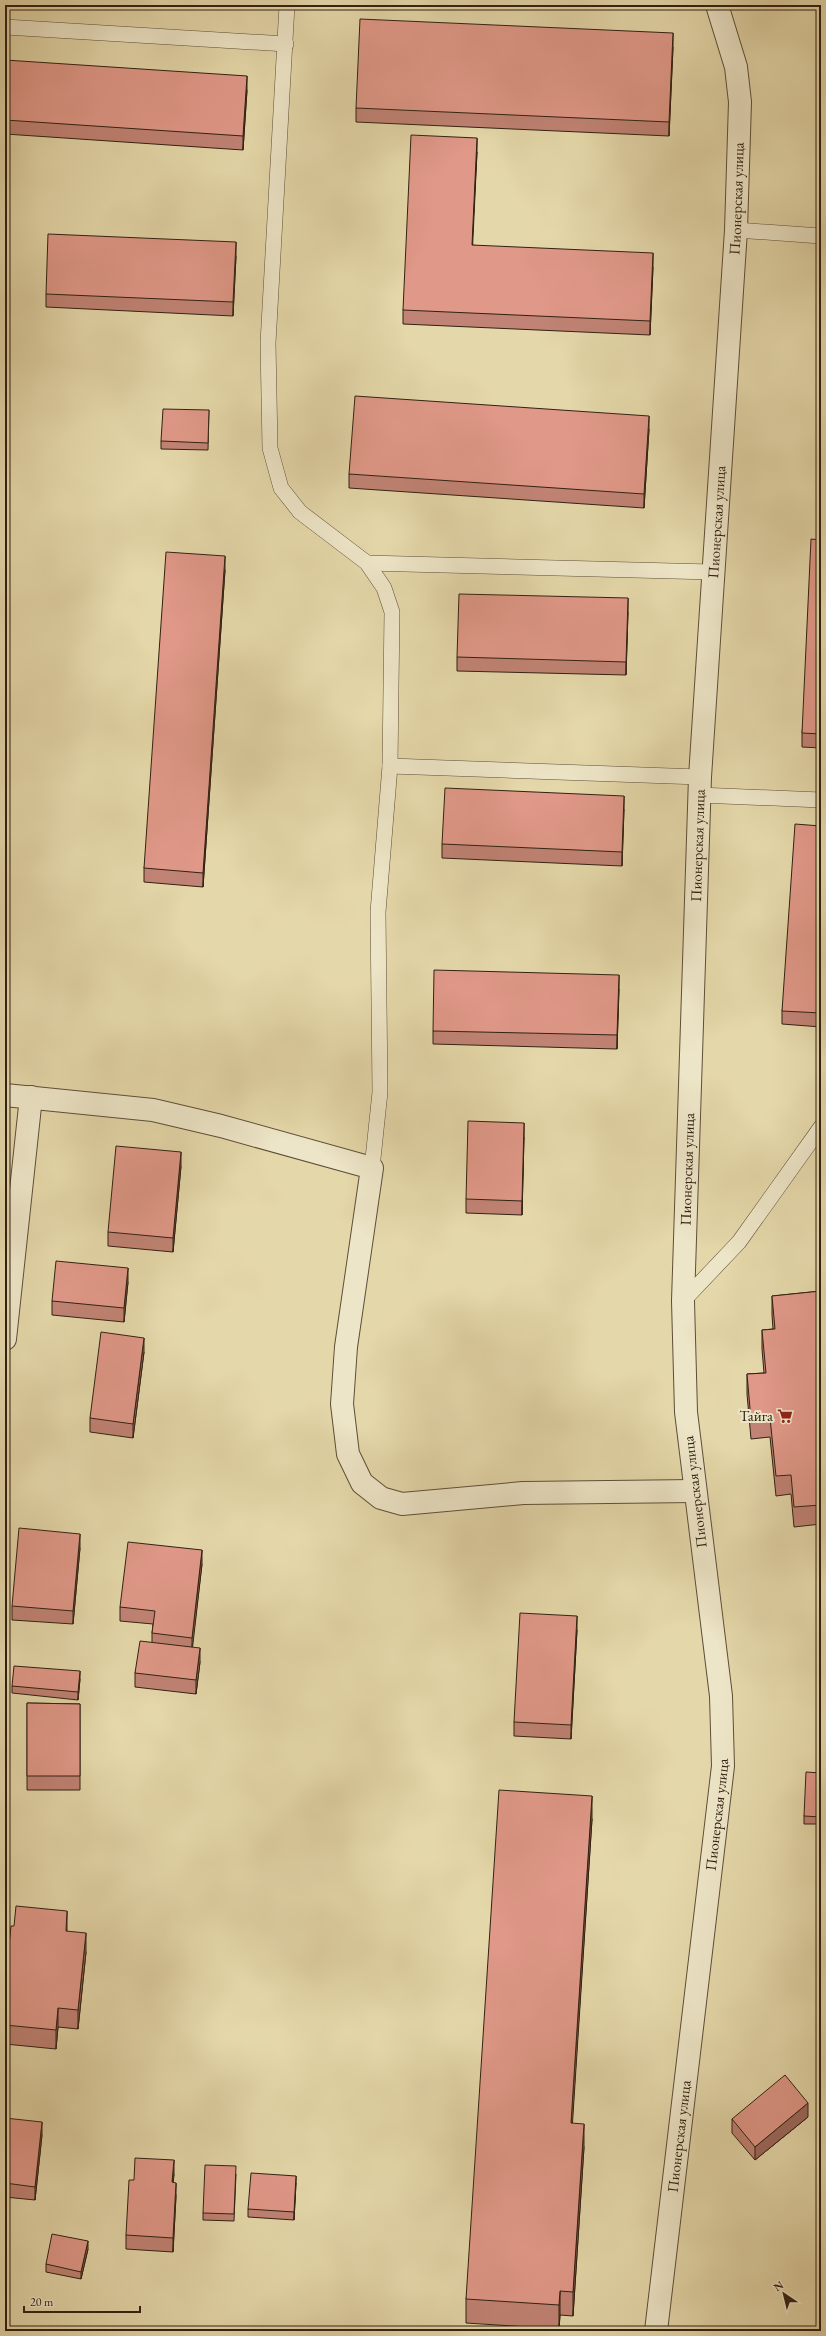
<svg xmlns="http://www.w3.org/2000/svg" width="826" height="2336" viewBox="0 0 826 2336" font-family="'EB Garamond',serif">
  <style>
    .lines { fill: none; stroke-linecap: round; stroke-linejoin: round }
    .service-casing { stroke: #5e4e38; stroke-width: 16 }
    .minor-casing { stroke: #5e4e38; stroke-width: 24 }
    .service { stroke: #ede5c7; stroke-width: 15 }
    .minor { stroke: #ede5c7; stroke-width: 22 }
    .wall { fill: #c18375; stroke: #312112 }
    .shaded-wall { fill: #9d6a5f; stroke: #312112 }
    .building { fill: #e09888; stroke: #312112 }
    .labels { text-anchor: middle; stroke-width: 4; stroke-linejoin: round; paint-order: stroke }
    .street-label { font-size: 15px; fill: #312112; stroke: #ede5c7 }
    .poi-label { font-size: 15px; fill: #312112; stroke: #ede5c7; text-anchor: end }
  </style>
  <rect width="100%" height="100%" fill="#e4d7a9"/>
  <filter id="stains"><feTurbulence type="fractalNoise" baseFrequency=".005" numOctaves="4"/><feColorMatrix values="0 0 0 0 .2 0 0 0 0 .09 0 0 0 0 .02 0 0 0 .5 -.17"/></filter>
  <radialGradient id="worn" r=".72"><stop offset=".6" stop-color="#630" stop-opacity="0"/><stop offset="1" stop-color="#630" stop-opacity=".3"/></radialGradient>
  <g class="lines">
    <!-- service casing -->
    <g class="service-casing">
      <g id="service">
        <path d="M287,5L268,343L270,448L281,488L300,512L367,563L384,588L392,612L390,766L378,912L380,1092L372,1168"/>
        <path d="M5,27L286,44"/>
        <path d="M736,230L821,236"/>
        <path d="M367,563L712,572"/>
        <path d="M390,766L700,777"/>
        <path d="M699,795L821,800"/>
        <path d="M683,1301L739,1242L821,1127"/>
      </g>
    </g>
    <!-- minor casing -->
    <g class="minor-casing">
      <g id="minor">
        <path d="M5,1095L153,1110L221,1126L372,1168L346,1347L342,1404L348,1454L362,1483L381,1498L402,1504L523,1493L695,1491"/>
        <path d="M5,1339L31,1097"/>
        <path id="s1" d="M656,2331L723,1766L721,1696L686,1412L683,1301L700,777L736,230L740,102L736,67L717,5"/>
      </g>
    </g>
    <!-- service -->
    <use href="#service" class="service"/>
    <!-- minor -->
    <use href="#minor" class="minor"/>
  </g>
  <!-- wall -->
  <g class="wall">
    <path d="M673,47L669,136L356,122V108Z"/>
    <path d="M5,60L247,90L243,150L5,134Z"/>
    <path d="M477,152L472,245L653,267L650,335L403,324V310Z"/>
    <path d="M236,256L233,316L46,307V294Z"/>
    <path d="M209,410L208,450L161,449V441Z"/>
    <path d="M821,428V478H819Z"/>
    <path d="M649,429L644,508L349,488V474Z"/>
    <path d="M821,540V748L802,747V733Z"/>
    <path d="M225,570L203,887L144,882V868Z"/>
    <path d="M628,612L626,675L457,671V657Z"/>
    <path d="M624,809L622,866L442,858V844Z"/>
    <path d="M821,826V1027L782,1024V1011Z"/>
    <path d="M619,989L617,1049L433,1044V1031Z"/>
    <path d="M524,1137L522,1215L466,1213V1199Z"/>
    <path d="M181,1166L173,1252L108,1246V1232Z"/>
    <path d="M128,1282L124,1322L52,1315V1301Z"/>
    <path d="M821,1291V1524L794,1527L791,1494L776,1496L770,1437L751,1439L747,1394V1374L764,1373L762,1349V1330L773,1329L772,1315V1296Z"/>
    <path d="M144,1352L133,1438L90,1432V1418Z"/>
    <path d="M80,1548L73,1624L12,1620V1606Z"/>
    <path d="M202,1564L192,1647L200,1662L196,1694L135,1687V1673L152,1642V1633L153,1624L120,1621V1607Z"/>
    <path d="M577,1630L571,1739L514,1736V1722Z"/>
    <path d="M80,1679L78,1700L12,1693V1686Z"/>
    <path d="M27,1703L80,1704V1790H27Z"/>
    <path d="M821,1773V1824H804V1816Z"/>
    <path d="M592,1819L572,2123L584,2147L573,2316L560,2315L559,2329L466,2323V2299Z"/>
    <path d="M67,1931L86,1952L78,2029L58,2027L56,2049L5,2044V1985Z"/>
    <path d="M808,2117L755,2160L732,2133V2119Z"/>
    <path d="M5,2118L42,2135L35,2200L5,2197Z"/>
    <path d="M174,2174L173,2182L176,2196L173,2252L126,2249V2235Z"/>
    <path d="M236,2174L234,2221L203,2220V2213Z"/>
    <path d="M296,2183L294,2220L248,2217V2209Z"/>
    <path d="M88,2249L81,2279L46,2272V2264Z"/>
  </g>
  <!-- shaded-wall -->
  <g class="shaded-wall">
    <path d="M673,33V47L669,136V122Z"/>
    <path d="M247,76V90L243,150V136Z"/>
    <path d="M477,138V152L472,259V245Z"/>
    <path d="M236,242V256L233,316V302Z"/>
    <path d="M653,253V267L650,335V321Z"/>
    <path d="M649,416V429L644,508V494Z"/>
    <path d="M225,556V570L203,887V873Z"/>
    <path d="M628,598V612L626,675V662Z"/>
    <path d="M624,796V809L622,866V852Z"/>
    <path d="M619,975V989L617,1049V1035Z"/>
    <path d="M524,1123V1137L522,1215V1201Z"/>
    <path d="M181,1152V1166L173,1252V1238Z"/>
    <path d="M128,1268V1282L124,1322V1308Z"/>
    <path d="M144,1338V1352L133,1438V1424Z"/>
    <path d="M80,1534V1548L73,1624V1611Z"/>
    <path d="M202,1550V1564L192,1652V1638Z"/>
    <path d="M577,1616V1630L571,1739V1725Z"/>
    <path d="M200,1648V1662L196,1694V1680Z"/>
    <path d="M80,1671V1679L78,1700V1692Z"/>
    <path d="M592,1796V1819L571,2146V2123Z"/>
    <path d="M67,1911V1930L66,1950V1931Z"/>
    <path d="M86,1933V1952L78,2029V2010Z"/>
    <path d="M58,2008V2027L56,2049V2030Z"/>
    <path d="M808,2103V2117L755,2160V2147Z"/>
    <path d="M42,2122V2135L35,2200V2187Z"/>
    <path d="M584,2124V2147L573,2316V2292Z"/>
    <path d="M174,2160V2174L172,2196V2182Z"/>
    <path d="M296,2176V2183L294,2220V2212Z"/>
    <path d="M176,2183V2196L173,2252V2238Z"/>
    <path d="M88,2241V2249L81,2279V2272Z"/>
    <path d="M560,2291V2315L559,2329V2305Z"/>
  </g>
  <!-- building -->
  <g class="building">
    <path d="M360,19L673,33L669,122L356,108Z"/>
    <path d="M5,60L247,76L243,136L5,120Z"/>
    <path d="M411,135L477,138L472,245L653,253L650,321L403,310Z"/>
    <path d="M48,234L236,242L233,302L46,294Z"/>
    <path d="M355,396L649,416L644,494L349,474Z"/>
    <path d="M163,409L209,410L208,443L161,441Z"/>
    <path d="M821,428V464H819Z"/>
    <path d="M811,539L821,540V734L802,733Z"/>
    <path d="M166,552L225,556L203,873L144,868Z"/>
    <path d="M459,594L628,598L626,662L457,657Z"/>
    <path d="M445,788L624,796L622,852L442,844Z"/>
    <path d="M795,824L821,826V1013L782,1011Z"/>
    <path d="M434,970L619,975L617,1035L433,1031Z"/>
    <path d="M468,1121L524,1123L522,1201L466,1199Z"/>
    <path d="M116,1146L181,1152L173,1238L108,1232Z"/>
    <path d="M56,1261L128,1268L124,1308L52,1301Z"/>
    <path d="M821,1291V1505L794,1507L791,1475L776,1476L770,1418L751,1420L747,1374L766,1373L762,1330L775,1329L772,1296Z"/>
    <path d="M101,1332L144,1338L133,1424L90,1418Z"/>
    <path d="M19,1528L80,1534L73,1611L12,1606Z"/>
    <path d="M128,1542L202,1550L192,1638L152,1633L155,1611L120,1607Z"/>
    <path d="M520,1613L577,1616L571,1725L514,1722Z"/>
    <path d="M140,1641L200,1648L196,1680L135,1673Z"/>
    <path d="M14,1666L80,1671L78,1692L12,1686Z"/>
    <path d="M27,1703L80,1704V1776H27Z"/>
    <path d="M806,1772L821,1773V1817L804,1816Z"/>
    <path d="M499,1790L592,1796L571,2123L584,2124L573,2292L560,2291L559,2305L466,2299Z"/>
    <path d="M16,1906L67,1911L66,1931L86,1933L78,2010L58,2008L56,2030L5,2025L7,2003H5V1985L11,1926H14Z"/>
    <path d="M785,2075L808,2103L755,2147L732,2119Z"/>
    <path d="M5,2118L42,2122L35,2187L5,2183Z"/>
    <path d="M135,2158L174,2160L172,2182L176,2183L173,2238L126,2235L129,2180H134Z"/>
    <path d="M205,2165L236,2166L234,2214L203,2213Z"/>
    <path d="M251,2173L296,2176L294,2212L248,2209Z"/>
    <path d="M52,2234L88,2241L81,2272L46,2264Z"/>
  </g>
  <!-- icons -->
  <defs>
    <g id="supermarket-bare" transform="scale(1.2)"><path d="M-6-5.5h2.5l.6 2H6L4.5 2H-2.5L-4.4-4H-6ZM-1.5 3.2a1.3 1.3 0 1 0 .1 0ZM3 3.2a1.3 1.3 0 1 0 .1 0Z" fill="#8f2418" stroke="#ede5c7" stroke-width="2.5" paint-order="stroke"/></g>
  </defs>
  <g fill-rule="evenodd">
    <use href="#supermarket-bare" x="785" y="1416"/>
  </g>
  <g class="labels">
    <!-- street labels -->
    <g class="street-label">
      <text dy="5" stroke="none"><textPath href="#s1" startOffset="2140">Пионерская улица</textPath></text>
      <text dy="5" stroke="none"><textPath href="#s1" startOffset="1816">Пионерская улица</textPath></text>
      <text dy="5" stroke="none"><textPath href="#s1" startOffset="1492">Пионерская улица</textPath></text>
      <text dy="5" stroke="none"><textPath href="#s1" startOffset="1168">Пионерская улица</textPath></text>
      <text transform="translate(695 1492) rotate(-97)" y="5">Пионерская улица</text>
      <text dy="5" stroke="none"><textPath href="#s1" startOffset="520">Пионерская улица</textPath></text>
      <text dy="5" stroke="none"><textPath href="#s1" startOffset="196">Пионерская улица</textPath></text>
    </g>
    <!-- poi labels -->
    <g class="poi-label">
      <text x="773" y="1421">Тайга</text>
    </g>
  </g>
  <!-- margin -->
  <rect width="826" height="2336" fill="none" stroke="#e4d7a9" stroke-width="20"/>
  <rect x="6" y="6" width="814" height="2324" fill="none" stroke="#312112" stroke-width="2"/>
  <rect x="10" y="10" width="806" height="2316" fill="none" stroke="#312112"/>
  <!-- north arrow -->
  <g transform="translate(784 2294) rotate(325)" stroke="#ede5c7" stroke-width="3" paint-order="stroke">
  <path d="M0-3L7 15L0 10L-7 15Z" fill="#312112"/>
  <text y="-6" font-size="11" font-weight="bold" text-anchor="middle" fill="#312112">N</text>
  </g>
  <!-- scale -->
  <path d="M24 2306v6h116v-6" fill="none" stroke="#312112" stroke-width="2"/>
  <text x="30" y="2306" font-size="12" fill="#312112" stroke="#ede5c7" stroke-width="3" paint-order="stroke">20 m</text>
  <rect width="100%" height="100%" filter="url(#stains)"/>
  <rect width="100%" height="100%" fill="url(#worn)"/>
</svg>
